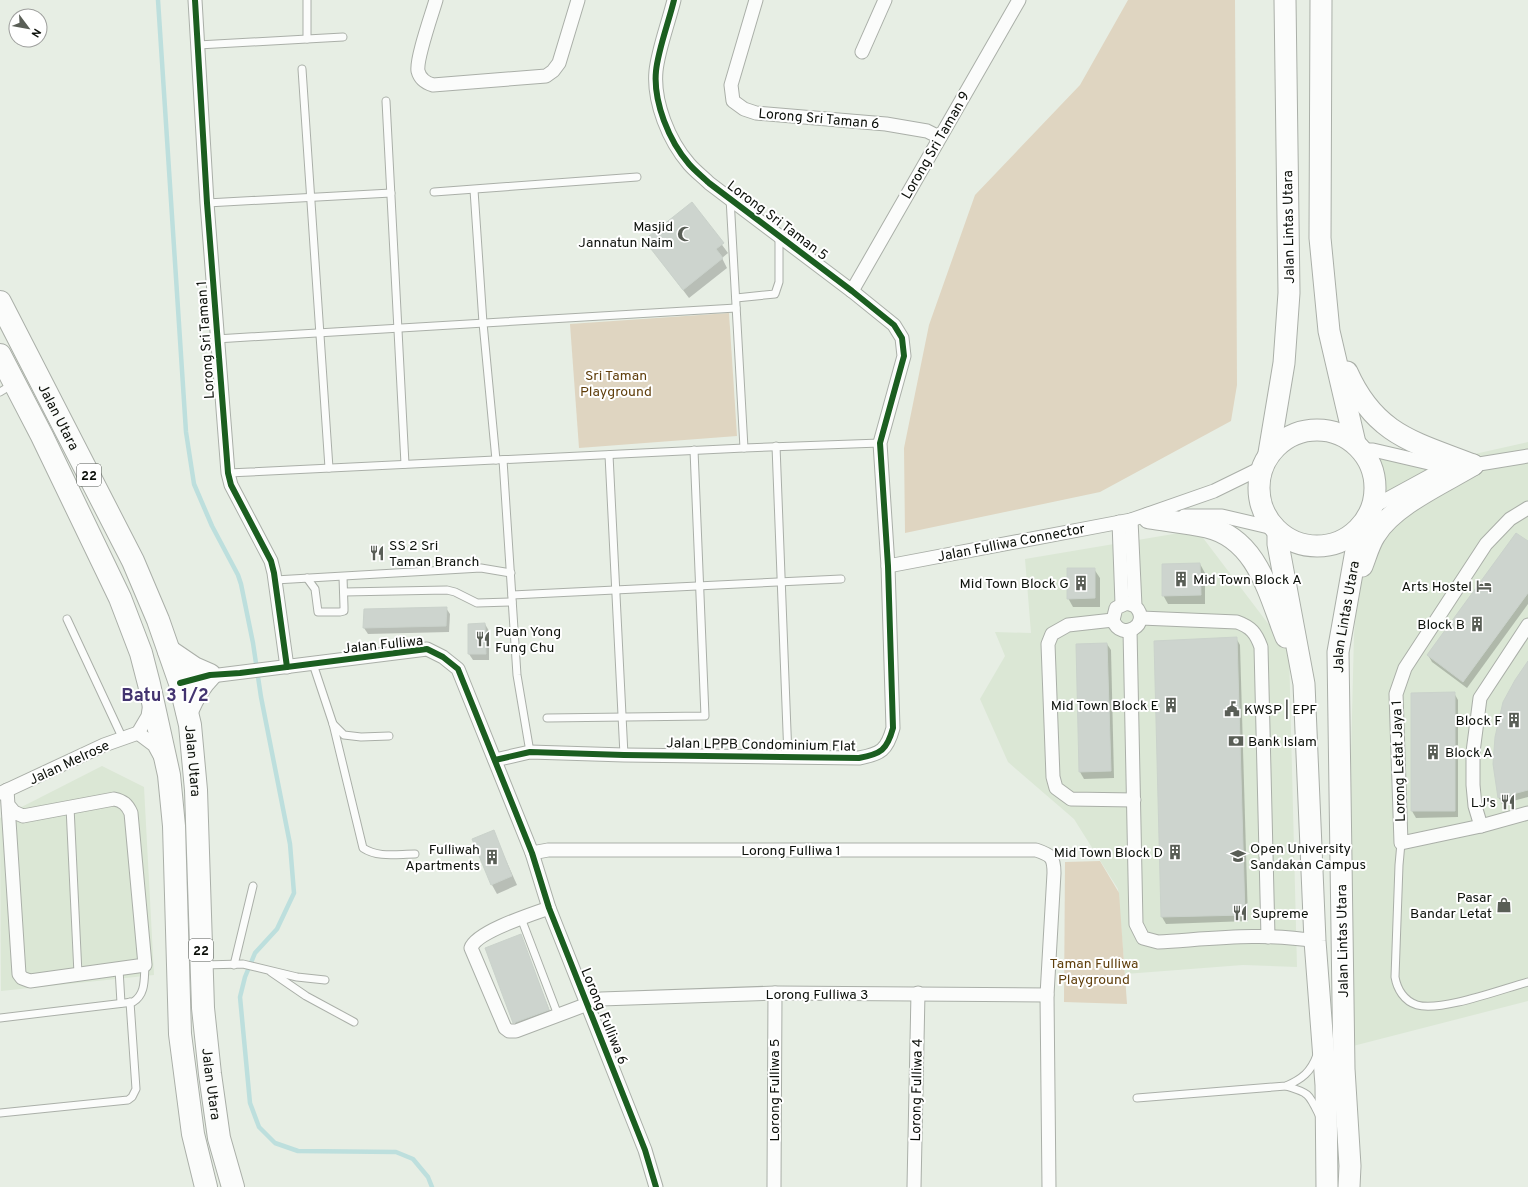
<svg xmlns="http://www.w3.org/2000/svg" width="1528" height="1187" viewBox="0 0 1528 1187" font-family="Overpass,sans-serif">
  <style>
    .built { fill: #dbe7d5 }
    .green { fill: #dfd5c1 }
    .shadow { fill: #0003 }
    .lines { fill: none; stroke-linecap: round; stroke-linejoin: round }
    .stream { stroke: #bddfdd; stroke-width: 4.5 }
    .building { fill: #cdd4ce; stroke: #cad2cb }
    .lane-casing { stroke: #aaafa8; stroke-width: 9 }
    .street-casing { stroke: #aaafa8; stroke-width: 15 }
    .primary-casing { stroke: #aaafa8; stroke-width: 23 }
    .highway-casing { stroke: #aaafa8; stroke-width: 24 }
    .lane { stroke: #fbfcfb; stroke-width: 7 }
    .street { stroke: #fbfcfb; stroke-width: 13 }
    .primary { stroke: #fbfcfb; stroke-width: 21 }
    .highway { stroke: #fbfcfb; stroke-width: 22 }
    .cycleway-casing { stroke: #fff; stroke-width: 8 }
    .cycleway { stroke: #1b5e20; stroke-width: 6 }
    .labels { text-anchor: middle; stroke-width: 4; stroke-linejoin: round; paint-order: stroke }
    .shield { fill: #fff; stroke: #555854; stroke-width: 1 }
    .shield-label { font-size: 13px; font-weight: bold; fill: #0c100a }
    .street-label { font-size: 14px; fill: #0c100a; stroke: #fff }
    .poi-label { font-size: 14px; fill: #0c100a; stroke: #fff; text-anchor: end }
    .park-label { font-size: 14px; fill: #5f3e0b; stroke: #fff }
    .district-label { font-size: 18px; font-weight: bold; fill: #433470; stroke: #fff }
  </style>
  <rect width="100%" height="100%" fill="#e7eee4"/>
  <!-- built -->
  <g class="built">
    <path d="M1528,442V1001L1353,1046L1351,757L1354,634L1363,545L1373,489L1361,445L1439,462Z"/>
    <path d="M1197,530L1289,651L1297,967L1243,965L1125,974L1118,889L1074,819L1008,762L980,699L1005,656L995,632L1031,633L1025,559Z"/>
    <path d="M102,766L144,787L154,975L1,991L0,818Z"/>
  </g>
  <!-- green -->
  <g class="green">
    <path d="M1128,0H1235L1237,385L1231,421L1100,492L905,533L904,448L929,325L975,195L1080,85Z"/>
    <path d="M729,313L737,436L579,448L570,324Z"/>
    <path d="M1100,861L1119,893L1127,1004L1064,1002L1065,862Z"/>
  </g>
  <!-- shadow -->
  <g class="shadow">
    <path d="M692,204L728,253L722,258L727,268L689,298L645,240Z"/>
    <path d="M1528,542V604L1467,688L1432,662L1428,655Z"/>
    <path d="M1200,564L1205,573V604H1168L1163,595Z"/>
    <path d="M1094,569L1100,578V607H1073L1068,598Z"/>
    <path d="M446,608L450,614L449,632L368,634L364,628Z"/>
    <path d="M485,624L489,631V660H473L469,654Z"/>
    <path d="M1236,638L1240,645L1248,921L1166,924L1162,917L1155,642Z"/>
    <path d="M1107,644L1111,650L1114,778L1084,779L1080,772L1077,645Z"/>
    <path d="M1528,663V797L1502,804L1499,798Z"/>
    <path d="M1454,693L1458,700V817L1416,818L1412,811V694Z"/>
    <path d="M493,831L517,885L497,894L492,885Z"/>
    <path d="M522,940L551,1014L517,1027L486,949Z"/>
  </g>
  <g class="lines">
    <!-- stream -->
    <path class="stream" d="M158,0L186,432L194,484L212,526L238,575L241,584L253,643L261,697L290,844L294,893L277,929L255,953L245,977L240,997L250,1103L259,1127L275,1143L298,1151L396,1152L413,1159L428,1177L432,1187"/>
  </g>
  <!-- building -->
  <g class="building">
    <path d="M692,202L724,243L716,249L723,258L683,290L644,240Z"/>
    <path d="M1516,533L1528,541V593L1463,682L1427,655Z"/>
    <path d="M1200,563L1201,595L1162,596V564Z"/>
    <path d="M1067,568H1095V598L1067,599Z"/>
    <path d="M447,607L446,626L363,628L364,609Z"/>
    <path d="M485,623L486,654H468V624Z"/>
    <path d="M1237,637L1245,915L1161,917L1154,641Z"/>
    <path d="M1107,643L1111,771L1079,772L1076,644Z"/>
    <path d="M1528,661V790L1498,798L1493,764L1495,737L1503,702L1515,680Z"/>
    <path d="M1455,692V811H1411V693Z"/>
    <path d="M494,830L512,876L491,885L472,839Z"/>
    <path d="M521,934L549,1010L513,1023L485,948Z"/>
  </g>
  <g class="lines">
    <!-- lane casing -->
    <g class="lane-casing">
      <g id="lane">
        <path d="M307,39L343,37"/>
        <path d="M198,45L307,39V0"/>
        <path d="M302,69L329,468"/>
        <path d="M386,101L405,464"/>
        <path d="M474,190L483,323L496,460"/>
        <path d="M434,192L637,177"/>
        <path d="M730,198L744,448"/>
        <path d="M207,203L391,193"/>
        <path d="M736,298L775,294L779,282V235"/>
        <path d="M216,339L736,308"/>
        <path d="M0,392L13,384"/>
        <path d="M776,446L788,757"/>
        <path d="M609,455L624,755"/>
        <path d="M503,460L517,675L530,752"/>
        <path d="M228,473L744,448L880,443"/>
        <path d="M307,578L315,589L318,612H340L344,611V607L343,577"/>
        <path d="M275,580L481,568L511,573"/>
        <path d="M344,592L447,590L455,592L477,603L512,602"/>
        <path d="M512,595L841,579"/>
        <path d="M67,619L122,737"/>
        <path d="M313,664L333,724L363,848C378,858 397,854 415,854"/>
        <path d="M547,718L705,716L694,450"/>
        <path d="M333,724L344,735L361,737L389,736"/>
        <path d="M70,807L78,974"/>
        <path d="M1401,843L1399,865L1395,977C1397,989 1404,1001 1417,1005C1441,1012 1502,989 1528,982"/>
        <path d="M521,918L558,1015"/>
        <path d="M203,965L243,964L297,977L325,980"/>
        <path d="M234,965L253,886"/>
        <path d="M119,969L121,1003"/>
        <path d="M271,972L306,996L354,1022"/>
        <path d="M0,1018L133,1002C146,994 144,979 145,965"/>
        <path d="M1286,1086C1310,1093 1309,1094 1320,1117"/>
        <path d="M1137,1098L1286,1086C1302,1079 1311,1072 1317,1055"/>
        <path d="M0,1113L128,1100L132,1097L136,1089L130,1002"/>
      </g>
    </g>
    <!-- street casing -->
    <g class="street-casing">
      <g id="street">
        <path d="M195,0L207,203L228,473L231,485L271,561L274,573L287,667"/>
        <path d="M436,0C432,14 416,59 418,71C420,79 426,83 433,85L546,76L553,71L559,63L578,0"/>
        <path d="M756,0L731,85L733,101L744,109L756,113L886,124L927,131L939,137"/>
        <path d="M862,52L885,0"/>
        <path d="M852,291L1019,0"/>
        <path d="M1361,450H1373L1446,467"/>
        <path d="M1528,508L1510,519L1486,544L1405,668L1396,694L1401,843L1481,826L1528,813"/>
        <path d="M1370,512L1378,504L1446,467L1473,465L1528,456"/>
        <path d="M1184,516H1222L1273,528"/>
        <path d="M1131,520L1135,606C1153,624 1121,643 1113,620L1116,608L1127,603L1135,606"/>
        <path d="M1119,522L1122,604"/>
        <path d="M888,566L1131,520L1214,491L1261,468"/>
        <path d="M1141,618L1237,622C1251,627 1256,633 1261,647L1268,937"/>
        <path d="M1113,620L1068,625L1052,634L1048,644L1053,777L1056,788L1071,799L1134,800"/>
        <path d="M1130,630L1136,924L1143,938L1158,942C1210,939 1264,932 1315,941"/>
        <path d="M203,677L427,649L443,657L458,669L532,853L549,908L645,1150L656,1187"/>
        <path d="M138,733L154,745L160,756"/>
        <path d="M138,733L148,716L150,703"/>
        <path d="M495,760L530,752L624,755L859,758C881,754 887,750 893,728L888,566L880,443L904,356L902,338L894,325L852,291L709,183C703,177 695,171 689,164C669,141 653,102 656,71C658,50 669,21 674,0"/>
        <path d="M7,790L19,974L22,978L30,981L145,965L131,813C127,804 123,801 114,799L23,816L14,812L9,806"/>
        <path d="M1,793L104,745L138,733"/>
        <path d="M1481,826L1475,806L1473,785V752L1480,698L1528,625"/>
        <path d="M532,853L548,850H1036C1051,855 1054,857 1054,873L1047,995L1049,1187"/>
        <path d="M549,908C532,914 476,932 471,948L505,1028L509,1031H516L601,999L775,993L1047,995"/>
        <path d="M774,1187L775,993"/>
        <path d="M914,1187L918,993"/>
      </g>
    </g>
    <!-- primary casing -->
    <g class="primary-casing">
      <g id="primary">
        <path d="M1321,0L1320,238L1329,331L1355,443"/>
        <path d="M1347,372C1375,435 1414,442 1473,465"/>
        <circle cx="1317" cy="488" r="58"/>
        <path d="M1269,453L1284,363L1289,293L1285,0"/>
        <path d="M1149,518C1168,521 1189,523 1207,527C1258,539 1269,595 1286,637"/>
        <path d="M1278,533V544L1304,684L1315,941L1326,1085L1327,1187"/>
        <path d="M1362,566C1366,556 1369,544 1375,535C1393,505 1443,483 1473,465"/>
        <path id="s1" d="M1349,1187L1350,1166L1344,1069L1338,652L1360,528"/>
      </g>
    </g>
    <!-- highway casing -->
    <g class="highway-casing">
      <g id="highway">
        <path id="s2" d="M0,302L133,561L158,620L180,683L190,725L196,790L203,1008L210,1074L219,1138L233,1187"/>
        <path d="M0,355L42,436L120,598L141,653L149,684L169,775L174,826L180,1034L193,1134L206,1187"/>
        <path d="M169,651L194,668L210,675C199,686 193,697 187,711"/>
      </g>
    </g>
    <!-- lane -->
    <use href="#lane" class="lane"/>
    <!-- street -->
    <use href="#street" class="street"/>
    <!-- primary -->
    <use href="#primary" class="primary"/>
    <!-- highway -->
    <use href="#highway" class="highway"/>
    <!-- cycleway casing -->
    <g class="cycleway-casing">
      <g id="cycleway">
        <path d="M195,0L207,203L228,473L231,485L271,561L274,573L287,667"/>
        <path d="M180,683L210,675L240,673L427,649L443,657L458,669L532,853L549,908L645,1150L656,1187"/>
        <path d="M495,760L530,752L624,755L859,758C881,754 887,750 893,728L888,566L880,443L904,356L902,338L894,325L852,291L709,183C703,177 695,171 689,164C669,141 653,102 656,71C658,50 669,21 674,0"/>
      </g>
    </g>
    <!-- cycleway -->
    <use href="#cycleway" class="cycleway"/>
  </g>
  <!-- icons -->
  <defs>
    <g id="mosque-bare" transform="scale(1.2)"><path d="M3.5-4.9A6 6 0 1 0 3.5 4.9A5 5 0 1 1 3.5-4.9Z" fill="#595e56" stroke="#fff" stroke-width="2.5" paint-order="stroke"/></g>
    <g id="restaurant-bare" transform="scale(1.2)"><path d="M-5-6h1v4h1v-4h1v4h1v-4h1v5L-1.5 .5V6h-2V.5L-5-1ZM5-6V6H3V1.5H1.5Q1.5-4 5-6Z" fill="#595e56" stroke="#fff" stroke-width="2.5" paint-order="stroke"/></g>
    <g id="building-bare" transform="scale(1.2)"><path d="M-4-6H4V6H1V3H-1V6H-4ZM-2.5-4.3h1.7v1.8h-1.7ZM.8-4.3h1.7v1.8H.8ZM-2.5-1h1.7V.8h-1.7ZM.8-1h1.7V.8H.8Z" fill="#595e56" stroke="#fff" stroke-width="2.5" paint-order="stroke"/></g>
    <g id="hotel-bare" transform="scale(1.2)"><path d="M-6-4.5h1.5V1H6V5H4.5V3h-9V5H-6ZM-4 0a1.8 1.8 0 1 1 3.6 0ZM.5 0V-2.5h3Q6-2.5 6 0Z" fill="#595e56" stroke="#fff" stroke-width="2.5" paint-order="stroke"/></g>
    <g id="civic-bare" transform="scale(1.2)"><path d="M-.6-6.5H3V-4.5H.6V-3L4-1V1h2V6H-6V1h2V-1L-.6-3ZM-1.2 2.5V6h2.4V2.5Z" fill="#595e56" stroke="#fff" stroke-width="2.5" paint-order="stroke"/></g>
    <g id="bank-bare" transform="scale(1.2)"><path d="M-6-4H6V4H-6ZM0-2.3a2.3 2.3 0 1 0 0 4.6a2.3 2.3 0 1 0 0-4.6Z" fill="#595e56" stroke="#fff" stroke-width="2.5" paint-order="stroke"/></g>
    <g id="university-bare" transform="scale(1.2)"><path d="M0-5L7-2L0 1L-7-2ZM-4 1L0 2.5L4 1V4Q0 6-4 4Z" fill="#595e56" stroke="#fff" stroke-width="2.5" paint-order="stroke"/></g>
    <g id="shop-bare" transform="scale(1.2)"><path d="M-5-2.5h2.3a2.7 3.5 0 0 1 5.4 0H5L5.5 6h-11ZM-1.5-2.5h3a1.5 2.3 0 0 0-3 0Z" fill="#595e56" stroke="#fff" stroke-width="2.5" paint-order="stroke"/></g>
  </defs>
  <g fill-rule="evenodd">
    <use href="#mosque-bare" x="685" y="234"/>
    <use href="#restaurant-bare" x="377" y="553"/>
    <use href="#building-bare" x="1181" y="579"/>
    <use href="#building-bare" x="1081" y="583"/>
    <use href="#hotel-bare" x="1484" y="586"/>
    <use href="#building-bare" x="1477" y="624"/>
    <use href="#restaurant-bare" x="483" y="639"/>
    <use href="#building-bare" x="1171" y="705"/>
    <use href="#civic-bare" x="1232" y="709"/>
    <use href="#building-bare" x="1514" y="720"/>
    <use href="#bank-bare" x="1236" y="741"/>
    <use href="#building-bare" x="1433" y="752"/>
    <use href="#restaurant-bare" x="1508" y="802"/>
    <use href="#building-bare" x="1175" y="852"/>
    <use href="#university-bare" x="1238" y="856"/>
    <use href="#building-bare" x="492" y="857"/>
    <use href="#shop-bare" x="1504" y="905"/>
    <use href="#restaurant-bare" x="1240" y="913"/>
  </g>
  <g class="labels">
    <!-- shield labels -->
    <g class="shield">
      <rect x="77" y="464" width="24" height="22" rx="3"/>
      <rect x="189" y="939" width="24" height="22" rx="3"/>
    </g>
    <g class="shield-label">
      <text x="89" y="480">22</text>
      <text x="201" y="955">22</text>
    </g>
    <!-- street labels -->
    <g class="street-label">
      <text transform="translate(819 118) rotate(5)" y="5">Lorong Sri Taman 6</text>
      <text transform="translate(935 145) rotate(-60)" y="5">Lorong Sri Taman 9</text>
      <text transform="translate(778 220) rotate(37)" y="5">Lorong Sri Taman 5</text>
      <text transform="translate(1288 227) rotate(-91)" y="5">Jalan Lintas Utara</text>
      <text transform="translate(205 340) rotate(-94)" y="5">Lorong Sri Taman 1</text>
      <text dy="5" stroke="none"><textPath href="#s2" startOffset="129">Jalan Utara</textPath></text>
      <text transform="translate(1011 542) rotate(-11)" y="5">Jalan Fulliwa Connector</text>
      <text dy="5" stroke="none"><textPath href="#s1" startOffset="571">Jalan Lintas Utara</textPath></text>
      <text transform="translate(383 644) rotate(-6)" y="5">Jalan Fulliwa</text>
      <text transform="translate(761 744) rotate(1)" y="5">Jalan LPPB Condominium Flat</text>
      <text dy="5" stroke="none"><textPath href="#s2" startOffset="501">Jalan Utara</textPath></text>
      <text transform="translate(1398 761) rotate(-92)" y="5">Lorong Letat Jaya 1</text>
      <text transform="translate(69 762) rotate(-25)" y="5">Jalan Melrose</text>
      <text x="791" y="855">Lorong Fulliwa 1</text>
      <text transform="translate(1342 941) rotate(-91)" y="5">Jalan Lintas Utara</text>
      <text x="817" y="999">Lorong Fulliwa 3</text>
      <text transform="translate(605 1016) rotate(68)" y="5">Lorong Fulliwa 6</text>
      <text dy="5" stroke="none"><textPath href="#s2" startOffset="825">Jalan Utara</textPath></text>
      <text transform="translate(774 1090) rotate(-90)" y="5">Lorong Fulliwa 5</text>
      <text transform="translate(916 1090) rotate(-89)" y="5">Lorong Fulliwa 4</text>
    </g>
    <!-- poi labels -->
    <g class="poi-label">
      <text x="673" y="231">Masjid<tspan x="673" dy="16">Jannatun Naim</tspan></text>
      <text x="389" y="550" text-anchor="start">SS 2 Sri<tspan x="389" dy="16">Taman Branch</tspan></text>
      <text x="1193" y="584" text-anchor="start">Mid Town Block A</text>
      <text x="1069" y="588">Mid Town Block G</text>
      <text x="1472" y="591">Arts Hostel</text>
      <text x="1465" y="629">Block B</text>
      <text x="495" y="636" text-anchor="start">Puan Yong<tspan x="495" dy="16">Fung Chu</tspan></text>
      <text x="1159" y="710">Mid Town Block E</text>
      <text x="1244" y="714" text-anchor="start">KWSP | EPF</text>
      <text x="1502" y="725">Block F</text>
      <text x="1248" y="746" text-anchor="start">Bank Islam</text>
      <text x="1445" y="757" text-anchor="start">Block A</text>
      <text x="1496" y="807">LJ's</text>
      <text x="1250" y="853" text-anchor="start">Open University<tspan x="1250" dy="16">Sandakan Campus</tspan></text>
      <text x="480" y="854">Fulliwah<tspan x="480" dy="16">Apartments</tspan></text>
      <text x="1163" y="857">Mid Town Block D</text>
      <text x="1492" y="902">Pasar<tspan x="1492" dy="16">Bandar Letat</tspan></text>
      <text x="1252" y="918" text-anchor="start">Supreme</text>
    </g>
    <!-- park labels -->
    <g class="park-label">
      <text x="616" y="380">Sri Taman<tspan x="616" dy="16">Playground</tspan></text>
      <text x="1094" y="968">Taman Fulliwa<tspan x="1094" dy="16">Playground</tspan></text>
    </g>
    <!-- district labels -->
    <g class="district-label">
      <text x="165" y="701">Batu 3 1/2</text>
    </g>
  </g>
  <!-- north arrow -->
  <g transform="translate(28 28) rotate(122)"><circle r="19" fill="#ffffff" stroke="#9e9f9d"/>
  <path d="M0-3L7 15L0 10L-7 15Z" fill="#595e56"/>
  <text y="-6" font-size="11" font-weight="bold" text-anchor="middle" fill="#0c100a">N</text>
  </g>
</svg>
